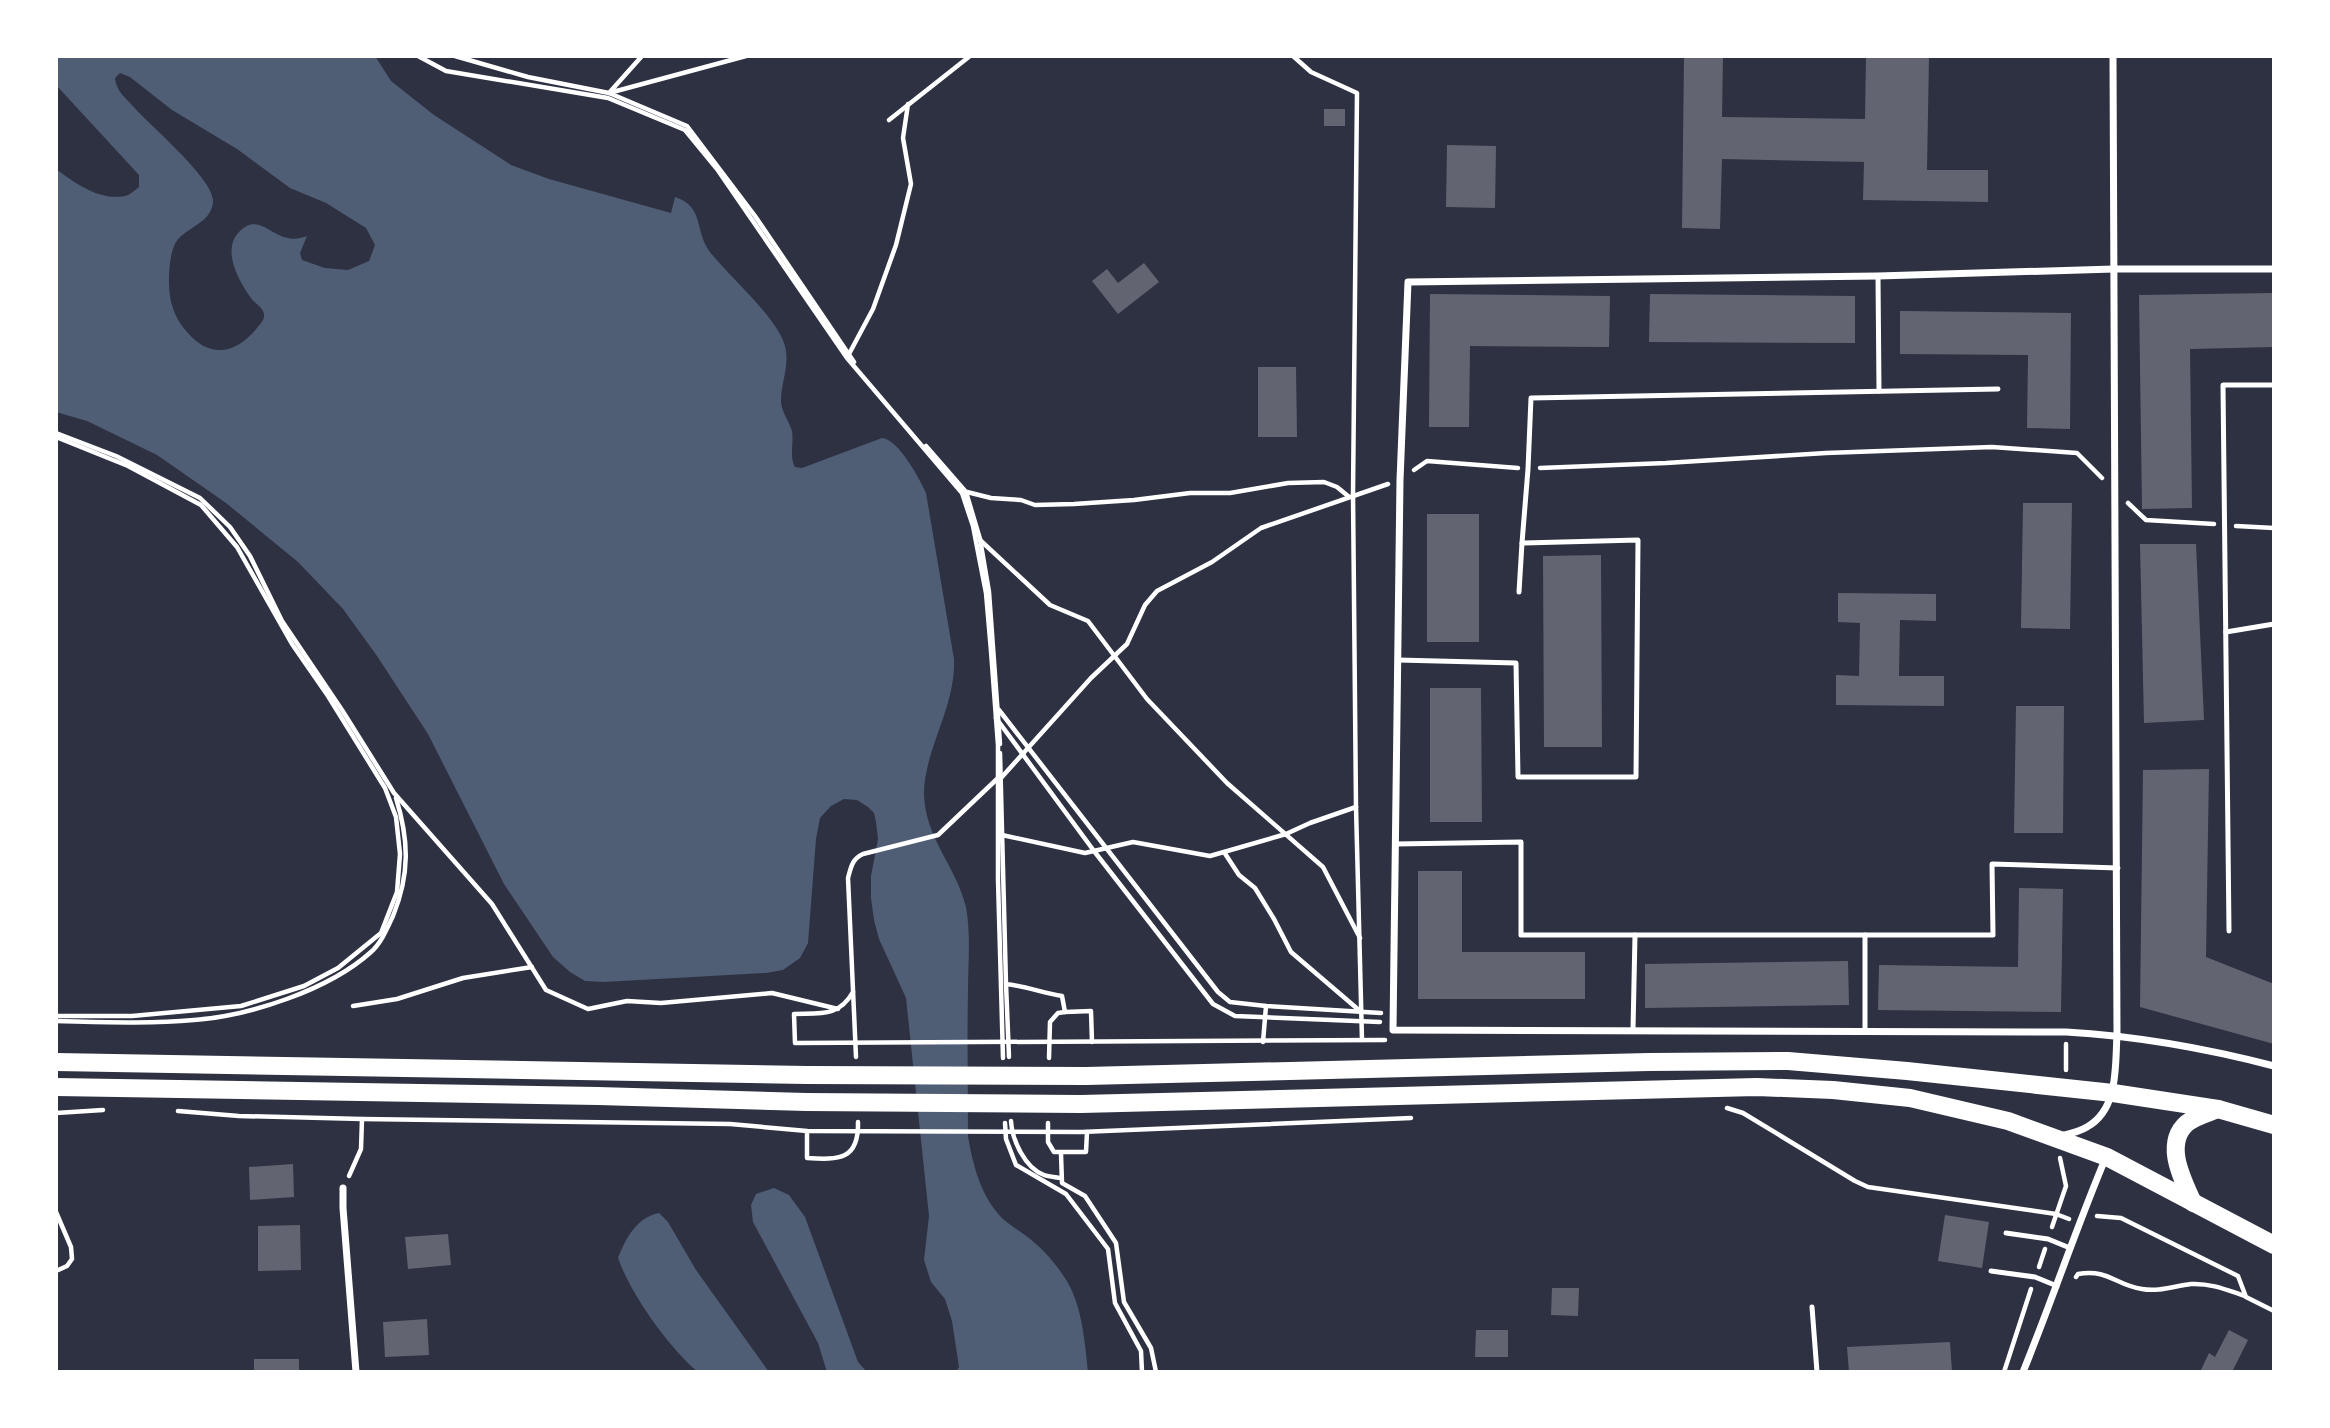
<svg xmlns="http://www.w3.org/2000/svg" width="2330" height="1428" viewBox="0 0 2330 1428" font-family="'Fira Sans',sans-serif">
  <style>
    .water { fill: #4f5d75; fill-rule: evenodd }
    .building { fill: #626471 }
    .lines { fill: none; stroke-linecap: round; stroke-linejoin: round }
    .path { stroke: #fff; stroke-width: 4.5 }
    .service { stroke: #fff; stroke-width: 5 }
    .minor { stroke: #fff; stroke-width: 7 }
    .trunk { stroke: #fff; stroke-width: 18 }
  </style>
  <rect width="100%" height="100%" fill="#2d3142"/>
  <!-- water -->
  <g class="water">
    <path d="M56,56H375L391,81L434,115L511,165L549,179L671,213L675,197C705,207 694,231 710,252C729,276 775,316 784,343C791,364 781,381 781,401C781,411 789,421 792,431C794,443 789,457 795,467L802,468L882,438C899,440 919,478 926,493L954,659C956,707 924,750 924,794C925,838 956,866 966,907C971,935 968,964 968,992C967,1040 968,1088 968,1136C973,1166 981,1197 1003,1219C1010,1225 1018,1230 1025,1235C1041,1247 1054,1261 1065,1278C1082,1304 1085,1342 1088,1372H956L959,1367L952,1321L945,1299L931,1282L924,1260L929,1216L906,998L879,939L874,920L871,898V876L878,839L876,822L874,813L868,807L857,800L844,799L831,806L820,818L816,839L808,943L800,958L783,970L766,973L604,982L585,981L570,972L553,957L504,884L428,734L377,656L343,609L298,562L226,503L157,455L87,421L56,412V169C75,183 99,201 125,196C130,195 135,190 139,187V175L56,85ZM120,73L130,77L172,110L237,149L290,188L326,203L366,228L375,245L369,261L348,270L325,268L302,260L300,253L307,236C274,249 263,209 240,231C221,249 238,280 251,298C254,303 263,307 264,314C265,320 260,324 257,328C236,354 210,359 187,332C180,324 175,316 172,305C167,290 168,255 176,242C186,227 213,223 213,200C212,177 148,124 131,104C123,96 116,89 115,78Z"/>
    <path d="M774,1188L789,1195L805,1217L858,1362L867,1372H827L818,1343L753,1222L751,1205L756,1194Z"/>
    <path d="M659,1213L668,1222L696,1270L769,1372H698C669,1348 630,1293 618,1258C626,1238 636,1218 659,1213Z"/>
  </g>
  <!-- building -->
  <g class="building">
    <path d="M1684,56H1723L1722,117L1865,119L1866,56H1929L1927,170H1988V202L1863,200L1864,162L1722,159L1720,229L1682,228Z"/>
    <rect x="1324" y="109" width="21" height="17"/>
    <path d="M1447,145L1496,146L1495,208L1446,207Z"/>
    <path d="M1144,263L1159,282L1118,314L1092,281L1107,269L1118,283Z"/>
    <path d="M2274,293V347L2190,349L2192,508L2142,509L2139,295Z"/>
    <path d="M1430,294L1610,296L1609,347L1470,346L1469,427H1429Z"/>
    <path d="M1650,294L1855,296V343L1649,342Z"/>
    <path d="M1900,311L2071,313L2070,429L2027,428L2028,355L1900,354Z"/>
    <path d="M1258,367H1296L1297,437H1258Z"/>
    <path d="M2023,503H2072L2070,629L2021,628Z"/>
    <rect x="1427" y="514" width="52" height="128"/>
    <path d="M2140,544H2196L2204,720L2144,723Z"/>
    <path d="M1601,555L1602,747H1544L1543,556Z"/>
    <path d="M1838,593L1936,594V621L1900,620L1899,676H1944V706L1836,705V675L1859,676L1860,623L1838,622Z"/>
    <path d="M1430,688H1481L1482,822H1430Z"/>
    <path d="M2016,706H2064L2063,833H2014Z"/>
    <path d="M2209,769L2206,957L2274,984V1044L2140,1007L2143,770Z"/>
    <path d="M1418,871H1462V952H1585V999H1418Z"/>
    <path d="M2019,888L2063,889L2061,1012L1878,1010L1879,965L2018,967Z"/>
    <path d="M1848,961L1849,1005L1645,1008V964Z"/>
    <path d="M293,1164L294,1197L250,1200L249,1167Z"/>
    <path d="M1945,1215L1989,1222L1982,1268L1938,1261Z"/>
    <path d="M300,1225L301,1270L258,1271V1226Z"/>
    <path d="M448,1234L451,1265L408,1269L405,1237Z"/>
    <path d="M1552,1288H1579L1578,1316L1551,1315Z"/>
    <path d="M427,1319L429,1355L385,1357L383,1322Z"/>
    <path d="M1476,1330H1508V1357H1475Z"/>
    <path d="M2229,1330L2248,1340L2233,1370L2237,1372H2200L2209,1353L2215,1357Z"/>
    <path d="M1950,1342L1952,1372H1849L1847,1347Z"/>
    <rect x="254" y="1359" width="45" height="13"/>
  </g>
  <g class="lines">
    <!-- path -->
    <g class="path">
      <path d="M418,56L446,71L608,98L685,130L717,169L847,358L962,493L973,526L978,552L986,593L991,651L998,745V880L1003,1058"/>
      <path d="M455,56L528,77L609,93L687,126L755,216L854,362"/>
      <path d="M642,56L609,93L746,56"/>
      <path d="M1293,56L1311,72L1357,93L1353,494L1356,807L1362,1040"/>
      <path d="M889,120L970,56"/>
      <path d="M849,354L873,309L896,245L911,184L903,138L908,104"/>
      <path d="M56,433L116,456L200,498L230,527L250,556L282,621L342,710L394,793L492,904L546,990L588,1009L627,1001L661,1003L772,993L838,1009"/>
      <path d="M56,437L128,466L201,505L237,547L292,644L328,696L385,788L396,817L400,854L397,892L381,933L338,968L304,986L241,1006L132,1016H56"/>
      <path d="M926,446L966,492L980,539L989,592L1000,744"/>
      <path d="M1540,468L1666,463L1826,453L1992,447L2077,453L2102,478"/>
      <path d="M1414,470L1427,461L1518,468"/>
      <path d="M967,492L991,498L1021,500L1035,505L1074,504L1134,500L1190,493H1230L1288,483L1324,482L1337,487L1348,496"/>
      <path d="M2128,503L2146,520L2214,524"/>
      <path d="M2236,526L2274,528"/>
      <path d="M980,540L1050,605L1088,621L1147,699L1227,783L1323,867L1360,938"/>
      <path d="M999,710L1218,992L1230,1002L1266,1006L1381,1013"/>
      <path d="M996,718L1094,851L1213,1004L1235,1016L1380,1022"/>
      <path d="M1000,753L1006,984C1025,986 1043,993 1062,996L1065,1012L1091,1011L1092,1042"/>
      <path d="M1001,778L1091,678L1127,644L1145,605L1157,591L1212,562L1261,528L1388,484"/>
      <path d="M1002,835L1085,853L1133,842L1210,856L1286,834L1310,823L1356,807"/>
      <path d="M1224,852L1239,875L1255,888L1274,919L1291,952L1360,1011"/>
      <path d="M1006,984L1009,1057"/>
      <path d="M853,992C839,1017 820,1013 794,1014L795,1043L1385,1040"/>
      <path d="M353,1006L397,999L463,978L532,967"/>
      <path d="M56,1021C102,1022 149,1024 194,1020C249,1016 329,990 371,952C381,943 387,929 393,916C410,874 409,840 396,798"/>
      <path d="M1263,1042L1266,1006"/>
      <path d="M856,1057L848,878C851,867 852,859 863,854L938,835L997,779"/>
      <path d="M1049,1058L1050,1022L1058,1013L1065,1012"/>
      <path d="M2066,1070V1044"/>
      <path d="M1727,1108L1743,1113L1855,1181L1868,1187L2056,1214L2069,1219"/>
      <path d="M178,1111L239,1116L362,1119L730,1124L807,1131L1081,1132L1411,1118"/>
      <path d="M56,1113L103,1110"/>
      <path d="M1011,1121C1012,1140 1025,1168 1044,1175C1049,1177 1056,1177 1061,1178"/>
      <path d="M1005,1123L1006,1139L1016,1165L1066,1194L1108,1249L1115,1303L1141,1351L1142,1372"/>
      <path d="M1048,1123V1142L1054,1152H1086L1087,1132"/>
      <path d="M807,1131V1158C839,1160 859,1160 858,1122"/>
      <path d="M1061,1154L1062,1183L1085,1196L1116,1243L1124,1302L1151,1348L1156,1372"/>
      <path d="M349,1176L361,1149L362,1119"/>
      <path d="M2097,1216L2121,1218L2238,1276L2246,1297L2274,1311"/>
      <path d="M2052,1227L2066,1186L2060,1158"/>
      <path d="M2039,1267L2045,1249"/>
      <path d="M56,1271L67,1266L72,1259L71,1247L56,1212"/>
      <path d="M2076,1277L2078,1274C2109,1269 2115,1285 2142,1289C2159,1292 2174,1286 2191,1284C2211,1283 2227,1290 2245,1296"/>
      <path d="M2004,1372L2031,1289"/>
    </g>
    <!-- service -->
    <g class="service">
      <path d="M1878,276L1879,391"/>
      <path d="M1522,543L1528,469L1531,398L1998,389"/>
      <path d="M2226,632L2274,624"/>
      <path d="M1398,660L1516,663L1518,777H1636L1638,540L1522,543L1519,592"/>
      <path d="M1395,844L1521,842V935H1993L1992,864L2118,868"/>
      <path d="M2229,931L2223,385H2274"/>
      <path d="M1633,1030L1635,935"/>
      <path d="M1865,1032V935"/>
      <path d="M2006,1233L2048,1239L2070,1248"/>
      <path d="M1991,1271L2035,1277L2057,1286"/>
      <path d="M1812,1307L1817,1372"/>
    </g>
    <!-- minor -->
    <g class="minor">
      <path d="M2274,269H2114L1878,276L1408,282L1400,480L1393,1030L2066,1032C2137,1036 2205,1048 2274,1066"/>
      <path d="M2060,1136C2069,1134 2079,1132 2087,1127C2119,1109 2115,1066 2117,1035L2113,56"/>
      <path d="M343,1188V1208L356,1372"/>
      <path d="M2023,1372C2052,1301 2076,1228 2106,1157"/>
    </g>
    <!-- trunk -->
    <g class="trunk">
      <path d="M56,1062L807,1075L1086,1076L1649,1062L1788,1061L1907,1071L2113,1093L2218,1109L2274,1125"/>
      <path d="M56,1087L598,1096L806,1102L1081,1104L1757,1087L1833,1090L1910,1098L2008,1121L2107,1157L2274,1245"/>
      <path d="M2193,1203C2183,1180 2163,1144 2187,1123C2196,1116 2208,1113 2218,1109"/>
    </g>
  </g>
  <!-- border -->
  <rect width="2330" height="1428" fill="none" stroke="#ffffff" stroke-width="116"/>
</svg>
